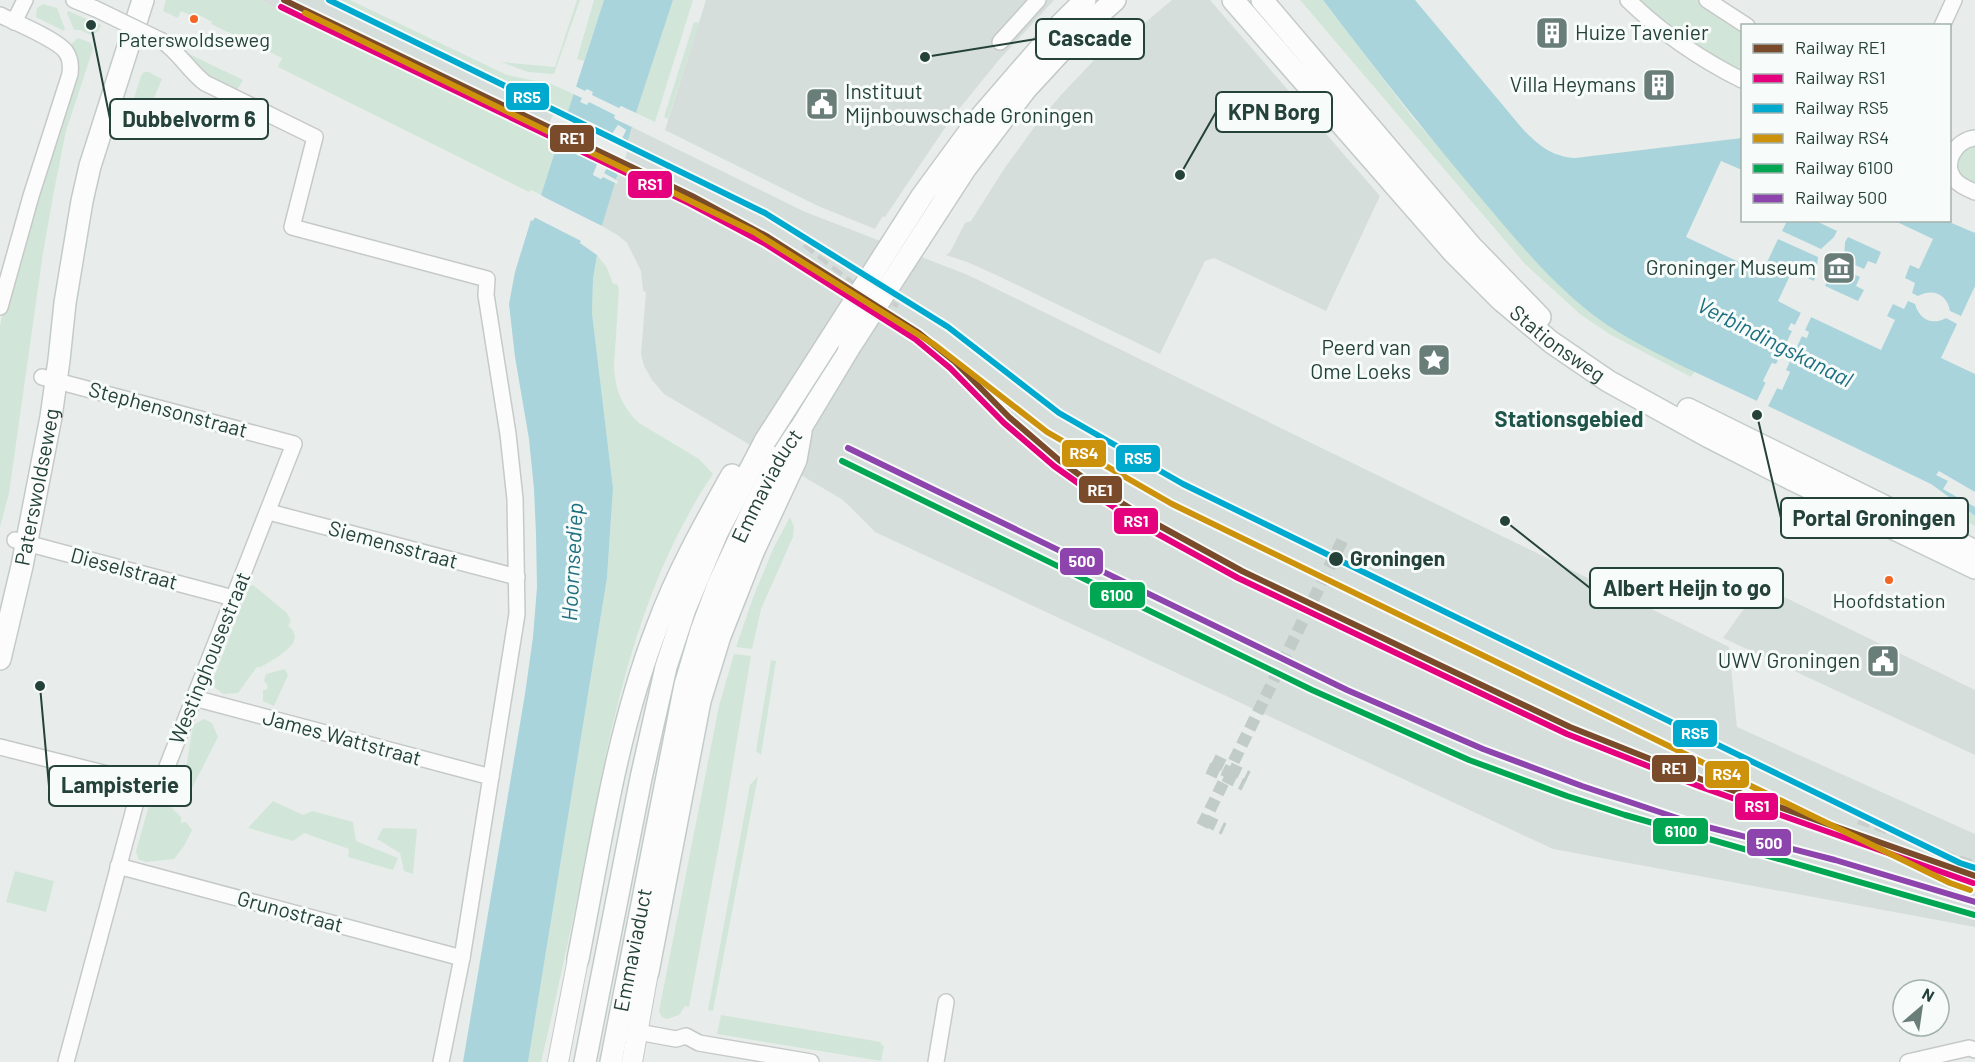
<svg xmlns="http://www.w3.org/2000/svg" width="1975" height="1062" viewBox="0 0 1975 1062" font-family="Barlow,sans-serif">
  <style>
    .built { fill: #d6dedb }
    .green { fill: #d1e6d8 }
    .water { fill: #a9d4db; fill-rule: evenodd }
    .pier { fill: #e8edeb; fill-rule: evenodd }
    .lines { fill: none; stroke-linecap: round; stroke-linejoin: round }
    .pedestrian-tunnel { stroke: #c1cbc8; stroke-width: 12; stroke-dasharray: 12 6; stroke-linecap: butt }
    .minor-casing { stroke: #c5cac8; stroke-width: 18 }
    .tertiary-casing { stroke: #c5cac8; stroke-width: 22 }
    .secondary-casing { stroke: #c3cbc8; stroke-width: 24 }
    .minor { stroke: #fcfcfc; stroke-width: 15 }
    .tertiary { stroke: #fcfcfc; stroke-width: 20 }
    .secondary { stroke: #fcfcfc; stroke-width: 21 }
    .rail { stroke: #c9cdcc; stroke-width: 4.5; stroke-dasharray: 12 6; stroke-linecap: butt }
    .minor-bridge-casing { stroke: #c5cac8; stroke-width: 18; stroke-linecap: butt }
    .secondary-bridge-casing { stroke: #c3cbc8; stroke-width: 24; stroke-linecap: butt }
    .minor-bridge { stroke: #fcfcfc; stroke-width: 15 }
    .secondary-bridge { stroke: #fcfcfc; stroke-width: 21 }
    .rail-1-casing { stroke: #f7fbf9; stroke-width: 10 }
    .rail-2-casing { stroke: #f7fbf9; stroke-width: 10 }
    .rail-3-casing { stroke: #f7fbf9; stroke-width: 10 }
    .rail-4-casing { stroke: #f7fbf9; stroke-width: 10 }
    .rail-5-casing { stroke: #f7fbf9; stroke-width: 10 }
    .rail-6-casing { stroke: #f7fbf9; stroke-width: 10 }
    .rail-1 { stroke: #7a4b2a; stroke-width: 6 }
    .rail-2 { stroke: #e5007d; stroke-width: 6 }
    .rail-3 { stroke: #00a9ce; stroke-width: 6 }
    .rail-4 { stroke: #cd920c; stroke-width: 6 }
    .rail-5 { stroke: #00a651; stroke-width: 6 }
    .rail-6 { stroke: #8e44ad; stroke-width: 6 }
    .bus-dot { fill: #f26522; stroke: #f7fbf9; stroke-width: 2 }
    .stop-dot { fill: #24423a; stroke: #f7fbf9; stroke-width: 2 }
    .labels { text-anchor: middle; stroke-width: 6; stroke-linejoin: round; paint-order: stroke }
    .bus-label { font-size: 20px; fill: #24423a; stroke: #f7fbf9 }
    .poi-label { font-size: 21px; fill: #24423a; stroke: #f7fbf9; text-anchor: end }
    .street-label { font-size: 21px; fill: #24423a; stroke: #f7fbf9 }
    .stop-label { font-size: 21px; font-weight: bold; fill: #24423a; stroke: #f7fbf9; text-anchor: start }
    .water-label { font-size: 22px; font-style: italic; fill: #1c6f80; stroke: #f7fbf9 }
    .neighbourhood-label { font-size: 22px; font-weight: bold; fill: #1f5548; stroke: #f7fbf9 }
    .leader { fill: none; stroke: #24423a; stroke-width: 2 }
    .callout-dot { fill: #24423a; stroke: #f7fbf9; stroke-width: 2 }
    .callout { fill: #f7fbf9; stroke: #24423a; stroke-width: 2 }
    .callout-label { font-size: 22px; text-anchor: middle; font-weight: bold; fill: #24423a }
    .line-badge { stroke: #f7fbf9; stroke-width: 2 }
    .badge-label { font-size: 16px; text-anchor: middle; font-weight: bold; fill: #fff }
  </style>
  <rect width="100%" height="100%" fill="#e8edeb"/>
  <!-- built -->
  <g class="built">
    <path d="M259,0H334L557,108L542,136L373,52Z"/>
    <path d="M706,0H1054L998,61L951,119L885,217L883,216L875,229L818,206L665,130Z"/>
    <path d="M1172,0H1210L1380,196L1326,311L1214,258L1205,261L1160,354L994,274L967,262L946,255L950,252L965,223L971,221L1004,169L1038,122L1061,95L1096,58L1105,56Z"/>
    <path d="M632,127L803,211L968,275L1729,647L1737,727L1975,834V927L1553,849L875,532L843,500L664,394L652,380L644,366L641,354L646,292L643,291L641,271L627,243L619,236L602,226Z"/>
    <path d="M1772,591L1975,690V755L1723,638L1748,603Z"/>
  </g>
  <!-- green -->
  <g class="green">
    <path d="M166,0H259L373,52L542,136L558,144L541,195L531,190L529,192L278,67L282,58L211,24L212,22L199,15L197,18L181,11L178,18L163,11Z"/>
    <path d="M334,0H350L507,75L551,84L574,94L568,113Z"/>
    <path d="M577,0H580L554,74L528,72L501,62L555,67Z"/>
    <path d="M594,0H604L584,61L577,59Z"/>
    <path d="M673,0H693L655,122L636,113Z"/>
    <path d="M1300,0H1323L1412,117L1576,300L1614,329L1695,371L1691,377L1611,335L1581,315L1525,264Z"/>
    <path d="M1634,0H1698L1714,12L1742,29V75L1706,55Z"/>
    <path d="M43,4L57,8L65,29L64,31L36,17L37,8Z"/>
    <path d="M68,11L101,25L98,32L91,35L80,30H74L67,13Z"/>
    <path d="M694,22L699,23L668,119L664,117Z"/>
    <path d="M78,38L91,43L93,49L66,131L54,191L43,253L9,493L0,527V325L69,46Z"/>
    <path d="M183,51L243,80L236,92L209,78Z"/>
    <path d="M144,72H149L162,79L140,132L135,138L131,140L122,136L141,76Z"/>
    <path d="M1975,144V186C1951,174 1954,156 1975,144Z"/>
    <path d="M597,255L607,268L613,284H617L619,289L614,366C615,389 622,407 639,423L699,459L713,474C638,585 612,720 587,849C573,920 558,991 541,1062H528L607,578L613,488L592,313L593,279Z"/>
    <path d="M1957,505L1975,516V526L1952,514Z"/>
    <path d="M790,517L794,527L793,537L761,609L752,649L736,647L754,595L774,547Z"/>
    <path d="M253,585L287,613L291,621L288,626C310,642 273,659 261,667H257L238,693L223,694L214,687L213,680L249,586Z"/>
    <path d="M734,654L751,656L724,818L689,1007L685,1006L679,1015L667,1019L662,1017L659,1011L719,706Z"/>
    <path d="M771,660L776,661L761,755L756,751Z"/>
    <path d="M285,669L288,675L274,706L263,701V690H266L268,686L264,681L266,674Z"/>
    <path d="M204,719L212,723L218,737L187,798L182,795L193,725Z"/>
    <path d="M758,776L713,1011L708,1010L750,785Z"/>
    <path d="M165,801L181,817V823L186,822L192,830L184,846L174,859L146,862L138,859L136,851L149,806Z"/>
    <path d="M273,801L303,815L312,811L353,822L356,841L398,858L393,870L348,857L349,849L304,833L293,841L248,828Z"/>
    <path d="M383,828L417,829L413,874L404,871L400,853L377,839Z"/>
    <path d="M15,871L54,881L46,912L6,902Z"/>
    <path d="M721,1015L881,1042V1045L884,1046L881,1061L717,1034Z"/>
  </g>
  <!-- water -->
  <g class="water">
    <path d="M604,0H673L636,113L621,106L615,119L632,127L602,226L592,222L580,243L597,255L593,279L592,313L613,488L607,578L528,1062H463L525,694L533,637L537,587L536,534L534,489L529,439L515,357L509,304L515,272L531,220L533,221L545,198L541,195ZM618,125L626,130L601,179L593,174Z"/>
    <path d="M1323,0H1415L1521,127C1537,144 1550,156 1575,158L1742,138V170L1721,161L1686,237L1762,273L1778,239L1818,257L1816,275L1814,281L1792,271L1778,301L1801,313L1795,325L1788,329L1806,338L1805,330L1811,317L1881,350L1895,320L1887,316L1893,304L1904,309L1908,301L1915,304C1919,319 1932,326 1946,318L1957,324L1941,358L1975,374V516L1931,484L1768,406L1777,388L1782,389L1790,372L1772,363L1763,381L1766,382L1757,401C1711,379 1659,357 1615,330C1564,298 1523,248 1485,203C1429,137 1375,69 1323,0Z"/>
    <path d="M1816,221L1837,231L1834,237L1821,249L1782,231L1787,221Z"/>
    <path d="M1895,221H1947L1975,233V286L1961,316L1950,311C1947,294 1933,288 1918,296L1912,293L1915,283L1905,278L1910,265L1919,269L1933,239Z"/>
    <path d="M1848,237L1881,252L1876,264L1868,261L1864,269L1844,260L1845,242Z"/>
    <path d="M1840,268L1860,277L1856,286L1864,290L1858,301L1825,286L1828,280Z"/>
  </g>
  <!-- pier -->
  <g class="pier">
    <path d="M573,85L585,91L587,89L593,92L592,95L619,108L621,106L639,115L636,116L622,110L618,117L634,125L635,128L614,118L615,115L589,102L587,105L580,102L582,98L571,93Z"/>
    <path d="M565,112L611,135L618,125L626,130L619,145L628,149L621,170L609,163L604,173L618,181L617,184L603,177L601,179L593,175L597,164L555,143ZM619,129L622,131L600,175L596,173L600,166Z"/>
    <path d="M538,194L604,227L601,229L593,225L584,242L596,250L595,253L580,243L581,241L532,216L541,199Z"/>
    <path d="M1801,313L1803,314L1797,327L1794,328L1805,334L1802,330L1808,316L1811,317L1805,330L1809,332L1807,338L1802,336L1786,370L1790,372L1782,390L1777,388L1768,406L1765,405L1775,386H1780L1786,373L1773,367L1767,379L1769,383L1760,403L1757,401L1766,383L1763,381L1772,363L1776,364L1792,331L1788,329L1791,323L1795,325Z"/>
    <path d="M1939,471L1975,492V507L1961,499L1956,507L1952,505L1957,497L1943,489L1948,481L1936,475Z"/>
  </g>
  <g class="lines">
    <!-- pedestrian-tunnel -->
    <g class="pedestrian-tunnel">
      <path d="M1213,760L1248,777"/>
      <path d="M1208,768L1244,785"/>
      <path d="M1205,820L1224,829"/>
      <path d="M1202,826L1343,539"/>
    </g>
    <!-- minor casing -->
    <g class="minor-casing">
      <g id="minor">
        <path d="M74,0L96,9"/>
        <path d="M1628,0C1662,33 1700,59 1742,80"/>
        <path d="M1707,0L1747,26"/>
        <path d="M0,15C15,22 58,40 66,52C71,59 71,66 70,74L31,196L0,307"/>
        <path d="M14,22L25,0"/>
        <path d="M1942,26L1954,0"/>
        <path d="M162,41C179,52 189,71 205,83L315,137L292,227L487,279L486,295L508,434L515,499L517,614L462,958L441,1062"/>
        <path d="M1000,42L1038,0"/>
        <path d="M1975,138C1956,140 1941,163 1955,180C1960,186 1968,189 1975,192"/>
        <path d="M269,512L517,577"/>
        <path d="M15,540L233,598"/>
        <path d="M194,698L491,777"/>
        <path d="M0,747L159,787L294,444L42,377"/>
        <path d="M118,866L462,958"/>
        <path d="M638,1032L676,1039L686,1036L699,1043L811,1062"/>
        <path d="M66,1062L141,783"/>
        <path d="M936,1062L946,1002"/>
        <path d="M1908,1062L1969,1048L1975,1050"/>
      </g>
    </g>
    <!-- tertiary casing -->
    <g class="tertiary-casing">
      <g id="tertiary">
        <path d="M558,1062L578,959"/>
        <path d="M632,1062L648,972"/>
      </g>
    </g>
    <!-- secondary casing -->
    <g class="secondary-casing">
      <g id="secondary">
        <path id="s1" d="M1233,0L1453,252L1501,300L1551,342L1608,381L1709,437L1791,479L1975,568"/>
        <path d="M1262,0L1471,246L1540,317"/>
        <path d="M1061,24L1085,0"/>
        <path d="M1074,37L1115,0"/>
        <path d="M1688,409L1975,551"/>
        <path id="s2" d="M0,659L22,566L51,417L59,360L65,303L82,201L90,166L143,0"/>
        <path d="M578,959C600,848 616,733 657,627C677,573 704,525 732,475"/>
        <path d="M648,972L700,701L720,636L754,550L796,460L801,432"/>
        <path d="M585,1062L641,778L666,667L685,609L717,533L765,441"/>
        <path id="s3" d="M611,1062L685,685L701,631L718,585L754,507L782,453L802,426L849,348"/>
      </g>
    </g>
    <!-- minor -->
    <use href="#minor" class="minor"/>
    <!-- tertiary -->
    <use href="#tertiary" class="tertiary"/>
    <!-- secondary -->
    <use href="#secondary" class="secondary"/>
    <!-- rail -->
    <g class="rail">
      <path d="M804,245L902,321"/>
      <path d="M798,255L826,270"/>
      <path d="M877,295L898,306"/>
      <path d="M1858,822L1975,863"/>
    </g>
    <!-- minor-bridge casing -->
    <g class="minor-bridge-casing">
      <path id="minor-bridge" d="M96,9L162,41"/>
    </g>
    <!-- secondary-bridge casing -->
    <g class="secondary-bridge-casing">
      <g id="secondary-bridge">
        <path d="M849,348L965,169L1026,89L1074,37"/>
        <path d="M765,441L922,196L977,121L1061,24"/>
      </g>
    </g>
    <!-- minor-bridge -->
    <use href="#minor-bridge" class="minor-bridge"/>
    <!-- secondary-bridge -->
    <use href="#secondary-bridge" class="secondary-bridge"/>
    <!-- rail-1 casing -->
    <g class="rail-1-casing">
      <path id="rail-1" d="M284,0L692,196L768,237L919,333L955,362L1009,417L1059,460L1096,487L1149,520L1242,571L1570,727L1703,780L1975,876"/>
    </g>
    <!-- rail-2 casing -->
    <g class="rail-2-casing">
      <path id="rail-2" d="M281,7L689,203L764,243L915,339L950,368L1004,423L1054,466L1092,493L1145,527L1238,578L1567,734L1701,787L1973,883"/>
    </g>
    <!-- rail-3 casing -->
    <g class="rail-3-casing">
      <path id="rail-3" d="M329,0L765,213L948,327L1059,413L1183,484L1960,863L1975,868"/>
    </g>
    <!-- rail-4 casing -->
    <g class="rail-4-casing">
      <path id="rail-4" d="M305,13L754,232L935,345L1047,432L1172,504L1950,883L1970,890"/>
    </g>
    <!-- rail-5 casing -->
    <g class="rail-5-casing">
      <path id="rail-5" d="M842,461L1312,690L1469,760L1567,796L1625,815L1975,915"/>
    </g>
    <!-- rail-6 casing -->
    <g class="rail-6-casing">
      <path id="rail-6" d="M848,448L1347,690L1483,749L1582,786L1692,823L1835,860L1975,902"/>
    </g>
    <!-- rail-1 -->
    <use href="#rail-1" class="rail-1"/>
    <!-- rail-2 -->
    <use href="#rail-2" class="rail-2"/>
    <!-- rail-3 -->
    <use href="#rail-3" class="rail-3"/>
    <!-- rail-4 -->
    <use href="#rail-4" class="rail-4"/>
    <!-- rail-5 -->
    <use href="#rail-5" class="rail-5"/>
    <!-- rail-6 -->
    <use href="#rail-6" class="rail-6"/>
  </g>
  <!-- icons -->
  <defs>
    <g id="building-square" transform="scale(1.725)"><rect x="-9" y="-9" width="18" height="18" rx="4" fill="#697e78" stroke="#f7fbf9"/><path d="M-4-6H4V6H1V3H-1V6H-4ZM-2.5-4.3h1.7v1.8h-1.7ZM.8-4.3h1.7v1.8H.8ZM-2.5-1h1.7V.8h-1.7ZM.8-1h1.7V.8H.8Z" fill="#fff"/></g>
    <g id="civic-square" transform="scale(1.725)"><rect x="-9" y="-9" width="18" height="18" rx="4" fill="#697e78" stroke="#f7fbf9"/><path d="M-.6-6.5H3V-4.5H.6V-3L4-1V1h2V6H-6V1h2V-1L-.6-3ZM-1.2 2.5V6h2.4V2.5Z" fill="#fff"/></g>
    <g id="museum-square" transform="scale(1.725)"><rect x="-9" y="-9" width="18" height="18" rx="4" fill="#697e78" stroke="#f7fbf9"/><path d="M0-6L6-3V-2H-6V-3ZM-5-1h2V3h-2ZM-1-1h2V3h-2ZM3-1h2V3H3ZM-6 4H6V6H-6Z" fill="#fff"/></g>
    <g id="sight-square" transform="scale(1.725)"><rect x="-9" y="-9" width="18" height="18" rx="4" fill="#697e78" stroke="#f7fbf9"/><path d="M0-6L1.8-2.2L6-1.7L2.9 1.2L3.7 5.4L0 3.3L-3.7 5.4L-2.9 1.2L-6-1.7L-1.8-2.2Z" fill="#fff"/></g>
  </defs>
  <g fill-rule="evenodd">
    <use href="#building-square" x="1552" y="33"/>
    <use href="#building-square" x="1659" y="85"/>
    <use href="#civic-square" x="822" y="104"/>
    <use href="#museum-square" x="1839" y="268"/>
    <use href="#sight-square" x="1434" y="360"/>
    <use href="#civic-square" x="1883" y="661"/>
  </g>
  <!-- markers -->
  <g class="bus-dot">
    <circle cx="194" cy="19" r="5"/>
    <circle cx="1889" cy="580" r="5"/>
  </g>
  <circle class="stop-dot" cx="1336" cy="559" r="8"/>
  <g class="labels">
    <!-- bus labels -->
    <g class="bus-label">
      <text x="194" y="47">Paterswoldseweg</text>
      <text x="1889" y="608">Hoofdstation</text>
    </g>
    <!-- poi labels -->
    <g class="poi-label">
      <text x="1575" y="40" text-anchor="start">Huize Tavenier</text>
      <text x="1636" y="92">Villa Heymans</text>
      <text x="845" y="99" text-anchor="start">Instituut<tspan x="845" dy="24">Mijnbouwschade Groningen</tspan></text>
      <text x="1816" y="275">Groninger Museum</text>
      <text x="1411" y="355">Peerd van<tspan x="1411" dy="24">Ome Loeks</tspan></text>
      <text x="1860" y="668">UWV Groningen</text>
    </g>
    <!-- street labels -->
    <g class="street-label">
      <text dy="7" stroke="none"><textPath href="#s1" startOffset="474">Stationsweg</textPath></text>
      <text transform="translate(168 410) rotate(15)" y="7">Stephensonstraat</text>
      <text dy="7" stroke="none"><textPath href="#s2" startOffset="176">Paterswoldseweg</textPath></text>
      <text dy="7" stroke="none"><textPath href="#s3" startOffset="600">Emmaviaduct</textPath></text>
      <text transform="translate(393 545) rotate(15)" y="7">Siemensstraat</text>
      <text transform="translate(124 569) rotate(15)" y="7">Dieselstraat</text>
      <text transform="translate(210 658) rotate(-68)" y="7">Westinghousestraat</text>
      <text transform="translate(342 738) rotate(15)" y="7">James Wattstraat</text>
      <text transform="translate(290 912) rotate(15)" y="7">Grunostraat</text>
      <text dy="7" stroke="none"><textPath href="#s3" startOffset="114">Emmaviaduct</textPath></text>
    </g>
    <!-- stop labels -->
    <g class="stop-label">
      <text x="1350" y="566">Groningen</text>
    </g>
    <!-- water labels -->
    <g class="water-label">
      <text transform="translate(1775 342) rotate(27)" y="8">Verbindingskanaal</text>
      <text transform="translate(572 562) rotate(-87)" y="8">Hoornsediep</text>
    </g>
    <!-- neighbourhood labels -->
    <g class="neighbourhood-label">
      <text x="1569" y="427">Stationsgebied</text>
    </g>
  </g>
  <!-- callouts -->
  <path class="leader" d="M925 57L1036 39M1180 175L1216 112M91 25L110 119M1757 415L1781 518M1505 521L1590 588M40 686L49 786"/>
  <g class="callout-dot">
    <circle cx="925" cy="57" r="6"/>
    <circle cx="1180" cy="175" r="6"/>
    <circle cx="91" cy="25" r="6"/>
    <circle cx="1757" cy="415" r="6"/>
    <circle cx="1505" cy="521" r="6"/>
    <circle cx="40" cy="686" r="6"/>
  </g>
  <g class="callout">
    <rect x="1036" y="19" width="108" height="40" rx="6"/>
    <rect x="1216" y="92" width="116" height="40" rx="6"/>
    <rect x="110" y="99" width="158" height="40" rx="6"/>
    <rect x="1781" y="498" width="187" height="40" rx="6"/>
    <rect x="1590" y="568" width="193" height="40" rx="6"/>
    <rect x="49" y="766" width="142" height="40" rx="6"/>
  </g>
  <g class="callout-label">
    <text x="1090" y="46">Cascade</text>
    <text x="1274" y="120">KPN Borg</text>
    <text x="189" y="127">Dubbelvorm 6</text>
    <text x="1874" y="526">Portal Groningen</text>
    <text x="1687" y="596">Albert Heijn to go</text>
    <text x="120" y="793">Lampisterie</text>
  </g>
  <g class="line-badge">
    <rect x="505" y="82" width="45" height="29" rx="6" fill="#00a9ce"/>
    <rect x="549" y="124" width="46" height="29" rx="6" fill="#7a4b2a"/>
    <rect x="627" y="170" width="46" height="29" rx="6" fill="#e5007d"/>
    <rect x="1061" y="439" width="46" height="29" rx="6" fill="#cd920c"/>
    <rect x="1115" y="444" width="46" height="29" rx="6" fill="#00a9ce"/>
    <rect x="1078" y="475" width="45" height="29" rx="6" fill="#7a4b2a"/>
    <rect x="1113" y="507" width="46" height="28" rx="6" fill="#e5007d"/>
    <rect x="1059" y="547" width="45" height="29" rx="6" fill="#8e44ad"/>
    <rect x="1089" y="581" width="57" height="28" rx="6" fill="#00a651"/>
    <rect x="1672" y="719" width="46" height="29" rx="6" fill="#00a9ce"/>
    <rect x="1651" y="754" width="46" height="29" rx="6" fill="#7a4b2a"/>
    <rect x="1704" y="760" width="46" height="29" rx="6" fill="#cd920c"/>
    <rect x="1734" y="792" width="45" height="29" rx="6" fill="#e5007d"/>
    <rect x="1652" y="817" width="57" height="28" rx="6" fill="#00a651"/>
    <rect x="1746" y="828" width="46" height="29" rx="6" fill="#8e44ad"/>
  </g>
  <g class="badge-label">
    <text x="527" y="103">RS5</text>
    <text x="572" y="144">RE1</text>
    <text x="650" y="190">RS1</text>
    <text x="1084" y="459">RS4</text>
    <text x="1138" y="464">RS5</text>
    <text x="1100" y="496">RE1</text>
    <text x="1136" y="527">RS1</text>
    <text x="1082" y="567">500</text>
    <text x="1117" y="601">6100</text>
    <text x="1695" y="739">RS5</text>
    <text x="1674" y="774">RE1</text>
    <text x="1727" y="780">RS4</text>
    <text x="1757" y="812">RS1</text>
    <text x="1681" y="837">6100</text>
    <text x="1769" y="849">500</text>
  </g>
  <!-- legend -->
  <rect x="1741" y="24" width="210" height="198" fill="#f7fbf9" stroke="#a3b1ad" stroke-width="1.5"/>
  <rect x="1753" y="44" width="30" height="9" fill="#7a4b2a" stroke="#a3b1ad" stroke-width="1.5"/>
  <text x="1795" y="54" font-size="18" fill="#24423a">Railway RE1</text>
  <rect x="1753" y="74" width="30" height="9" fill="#e5007d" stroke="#a3b1ad" stroke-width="1.5"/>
  <text x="1795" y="84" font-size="18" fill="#24423a">Railway RS1</text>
  <rect x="1753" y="104" width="30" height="9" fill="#00a9ce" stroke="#a3b1ad" stroke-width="1.5"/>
  <text x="1795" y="114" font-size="18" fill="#24423a">Railway RS5</text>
  <rect x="1753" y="134" width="30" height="9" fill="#cd920c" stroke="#a3b1ad" stroke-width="1.5"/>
  <text x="1795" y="144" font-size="18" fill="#24423a">Railway RS4</text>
  <rect x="1753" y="164" width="30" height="9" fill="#00a651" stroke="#a3b1ad" stroke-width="1.5"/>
  <text x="1795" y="174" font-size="18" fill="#24423a">Railway 6100</text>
  <rect x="1753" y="194" width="30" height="9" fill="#8e44ad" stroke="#a3b1ad" stroke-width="1.5"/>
  <text x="1795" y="204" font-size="18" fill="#24423a">Railway 500</text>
  <!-- north arrow -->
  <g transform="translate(1921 1008) rotate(29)"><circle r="28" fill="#f7fbf9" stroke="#a3b1ad" stroke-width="1.5"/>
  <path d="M0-4.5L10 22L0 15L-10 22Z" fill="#697e78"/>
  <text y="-9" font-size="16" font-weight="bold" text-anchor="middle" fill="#24423a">N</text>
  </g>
</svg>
